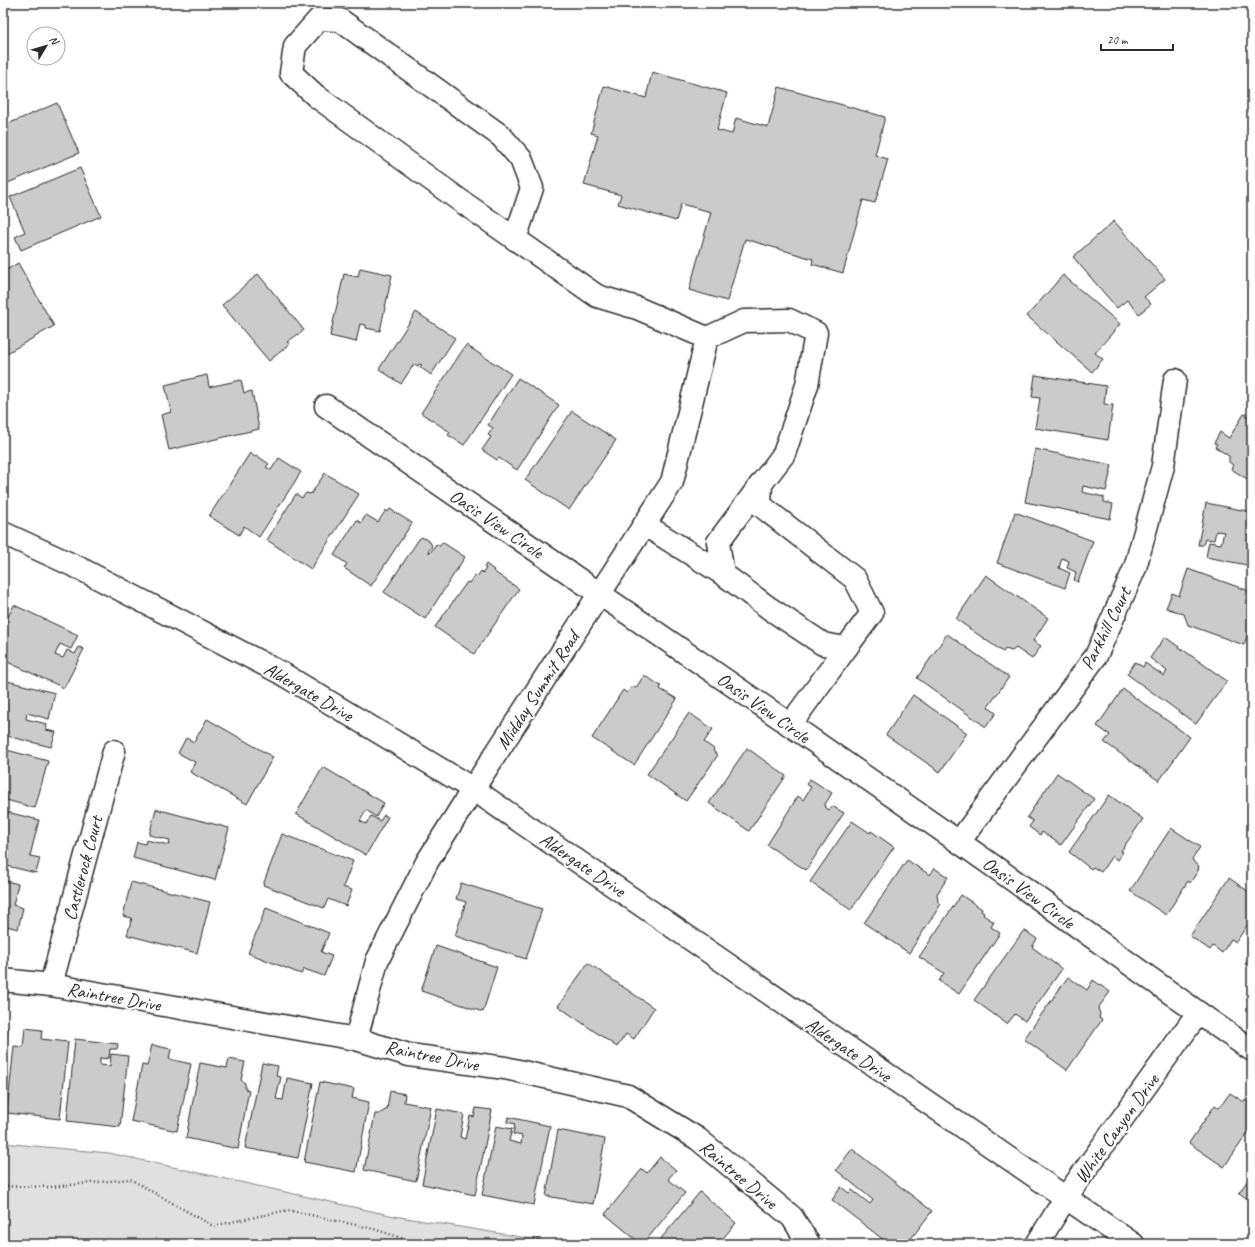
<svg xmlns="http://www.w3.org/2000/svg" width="1255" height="1247" viewBox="0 0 1255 1247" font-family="Caveat,sans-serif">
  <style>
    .green { fill: #e0e0e0; stroke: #868686 }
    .building { fill: #cbcbcb; stroke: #2b2b2b }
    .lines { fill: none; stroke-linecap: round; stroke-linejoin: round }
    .minor-casing { stroke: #2b2b2b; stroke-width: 25 }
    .path { stroke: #2b2b2b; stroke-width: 2.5; stroke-dasharray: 1 3; stroke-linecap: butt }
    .minor { stroke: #fff; stroke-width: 22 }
    .labels { text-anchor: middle; stroke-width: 4; stroke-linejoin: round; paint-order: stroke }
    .street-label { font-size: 19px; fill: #2b2b2b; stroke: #fff }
  </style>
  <rect width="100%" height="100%" fill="#fff"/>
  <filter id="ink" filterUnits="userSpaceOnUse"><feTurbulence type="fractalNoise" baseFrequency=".025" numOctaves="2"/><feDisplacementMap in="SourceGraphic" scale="8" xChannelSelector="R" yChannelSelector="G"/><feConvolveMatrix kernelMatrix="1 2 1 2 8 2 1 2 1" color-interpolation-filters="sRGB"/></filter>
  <g filter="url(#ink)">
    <!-- green -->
    <path class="green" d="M3,1143L109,1153L394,1216L563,1244H3Z"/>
    <!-- building -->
    <g class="building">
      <path d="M652,72L727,93L717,130L732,134L736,118L768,127L779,87L885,117L875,155L888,159L875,203L863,200L843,273L812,264L813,259L745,239L727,301L689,290L711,212L681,204L676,221L618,204L621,195L584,185L598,135L591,133L604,86L646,98Z"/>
      <path d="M57,103L79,153L3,185V126Z"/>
      <path d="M80,168L101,216L21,250L15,237L25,232L10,197Z"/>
      <path d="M1114,221L1165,279L1144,297L1151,304L1139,314L1127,300L1117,308L1073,257Z"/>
      <path d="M18,263L54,326L7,353L3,345V272Z"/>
      <path d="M360,268L392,275L380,331L366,328V325L360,324L356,342L330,336L344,274L358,277Z"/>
      <path d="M258,274L304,330L287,342L290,344L269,361L222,305Z"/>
      <path d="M1063,275L1120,324L1095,353L1103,359L1092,372L1027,316Z"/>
      <path d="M416,312L455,338L431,375L420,367L422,365L419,364L418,366L414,364L401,384L379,369Z"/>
      <path d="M466,345L511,374L464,445L448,435L450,432L421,413Z"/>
      <path d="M207,375L209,387L241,380L244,393L252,391L259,429L169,450L161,415L171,412L165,385Z"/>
      <path d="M1035,375L1106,386L1104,404L1113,405L1108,440L1035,428L1040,398L1032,397Z"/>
      <path d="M518,378L559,405L517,470L499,458L497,460L482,450L491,437L488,435L493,428L488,425Z"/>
      <path d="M572,411L616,440L569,510L525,480Z"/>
      <path d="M1244,414L1252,418V482L1231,469L1233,465L1229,462V456L1215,447L1217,444L1214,443L1220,432L1229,438Z"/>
      <path d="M1035,449L1112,465L1106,491L1083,486L1082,492L1104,497V502L1113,504L1110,519L1025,502Z"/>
      <path d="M250,453L255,457L256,455L269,464L266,467L271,470L279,458L301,472L259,537L244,526L239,535L209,516Z"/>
      <path d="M325,473L359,494L311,569L267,540L296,494L302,498L306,493L311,494Z"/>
      <path d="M1206,503L1252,512V566L1206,557L1209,542L1221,544L1224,532L1216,531L1214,540L1205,539L1203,545H1198Z"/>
      <path d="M390,509L412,523L371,586L344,568L347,564L334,555L357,520L361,523L366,515L378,522L386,510L388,512Z"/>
      <path d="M1015,512L1093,541L1078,582L1074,580L1076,572L1067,568L1069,561L1062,558L1059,568L1070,573L1065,588L997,563Z"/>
      <path d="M422,537L430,542L432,546L428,552L430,553L436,544L440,546L442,542L465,557L425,619L384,592L419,539Z"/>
      <path d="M486,564L494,570L493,571L519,589L474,654L435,627L467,582L469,583L475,575L477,577L481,571L483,573L486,568L484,567Z"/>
      <path d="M1188,569L1252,592V621L1244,645L1188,625L1184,614L1166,608L1172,593L1179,596Z"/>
      <path d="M986,575L1048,618L1033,641L1041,646L1032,659L1016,648L1012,651L1005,649L1003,652L956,619Z"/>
      <path d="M14,605L78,635L71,649L60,644L55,655L63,658L67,650L75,654L79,647L84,649L64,688L3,660V627Z"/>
      <path d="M947,634L1009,677L988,707L996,713L986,727L917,678Z"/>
      <path d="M1165,637L1227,681L1196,724L1127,674L1135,662L1143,667L1145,663L1164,676L1167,671L1150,658Z"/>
      <path d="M644,675L661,686L660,689L677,699L634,765L592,738L623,690L627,693L632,686L636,688Z"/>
      <path d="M3,680L55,693L49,719L27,713L26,719L47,724L46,730L56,732L51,747L3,735Z"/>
      <path d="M1123,689L1190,737L1159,781L1104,742L1110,735L1097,726Z"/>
      <path d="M913,695L967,733L940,772L886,735Z"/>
      <path d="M689,713L713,729L704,742L714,749L713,751L718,755L686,801L647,774Z"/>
      <path d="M207,719L273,757L247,804L190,772L195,762L178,753L186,738L194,742Z"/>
      <path d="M747,748L786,776L749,831L709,803Z"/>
      <path d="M3,749L48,761L35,808L3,799Z"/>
      <path d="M323,767L384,803L376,817L366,810L360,821L366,824L371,816L380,821L384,815L388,817L366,855L296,814Z"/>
      <path d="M1057,773L1094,799L1061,845L1042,832L1040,835L1029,827L1033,821L1027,817Z"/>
      <path d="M810,779L832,793L824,806L829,810L832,806L844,813L806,870L767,845L798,796L803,800L811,787L806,784Z"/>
      <path d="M1109,795L1143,819L1121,851L1123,852L1117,860L1112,856L1101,872L1093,867L1091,869L1069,852Z"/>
      <path d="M156,809L229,828L215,880L133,858L137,842L145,844L146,840L169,845L170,840L149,835Z"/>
      <path d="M3,811L39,820L30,856L40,858L36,873L3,865Z"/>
      <path d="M852,821L870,833L871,831L894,847L851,910L810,882Z"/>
      <path d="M1171,828L1200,847L1192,860L1199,866L1198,869H1199L1190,883L1188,881L1166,915L1130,891Z"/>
      <path d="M282,834L353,861L343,887L352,890L346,906L328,899L324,908L263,885Z"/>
      <path d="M907,860L930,875L934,868L948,877L937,894L938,902L941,904L909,953L864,923Z"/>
      <path d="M1229,878L1252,894V918L1236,942L1231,939L1222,953L1213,946L1210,950L1190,936Z"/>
      <path d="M3,880L18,884L13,905L23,908L18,929L3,925Z"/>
      <path d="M131,882L210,902L197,953L127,935L132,918L123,916Z"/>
      <path d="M461,883L542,909L526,959L455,936L466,902L456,899Z"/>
      <path d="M961,895L982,909L981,911L984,913L983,915L994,922L991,927L1000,933L959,994L939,981L944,973L919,957Z"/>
      <path d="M266,908L329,933L321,952L332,956L324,976L304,969L301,974L248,953Z"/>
      <path d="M1024,930L1037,939L1032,947L1062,969L1025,1021L1015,1014L1007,1024L974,1000Z"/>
      <path d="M436,946L497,967L483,1012L421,991Z"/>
      <path d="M1252,954V969L1245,964Z"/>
      <path d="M588,963L654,1008L634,1039L626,1034L617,1047L558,1006Z"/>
      <path d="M1068,977L1087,990L1093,980L1110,992L1098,1008L1100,1014L1099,1018L1102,1020L1067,1070L1024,1039Z"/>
      <path d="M3,1028H8L3,1079Z"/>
      <path d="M25,1028L42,1030L41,1039L68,1042L60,1119L7,1113L14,1046L23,1047Z"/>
      <path d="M75,1039L118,1044L117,1049H110L109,1058L108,1057V1059L100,1058V1065L110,1066L111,1054L128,1056L120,1127L67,1121Z"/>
      <path d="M152,1045L171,1049L169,1059L191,1064L177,1131L131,1121L142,1065L147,1066Z"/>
      <path d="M229,1059L245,1062L241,1080L245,1083V1089L249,1090L238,1149L186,1138L200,1063L227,1068Z"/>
      <path d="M262,1063L278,1066L276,1076L281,1077L276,1099L283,1100L287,1078L313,1083L298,1158L245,1148Z"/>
      <path d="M320,1082L354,1089L352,1098L369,1102L356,1172L304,1162Z"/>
      <path d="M390,1091L405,1094L404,1102L431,1107L416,1181L364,1170L375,1114H379L387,1109Z"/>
      <path d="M1230,1093L1244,1102L1245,1100L1252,1104V1127L1224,1167L1189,1143L1215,1105L1219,1108Z"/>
      <path d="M476,1108L492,1110L475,1195L422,1184L437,1109L464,1114L460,1137L465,1139L470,1116L474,1117Z"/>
      <path d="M508,1117L550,1126L534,1205L482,1195L496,1126L512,1129L509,1141L521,1144L522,1136L513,1134L515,1124L507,1122Z"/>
      <path d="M558,1130L605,1139L593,1204L546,1196Z"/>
      <path d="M852,1149L932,1211L907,1244H889L832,1200L841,1187L849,1193L852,1190L870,1204L873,1200L836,1170Z"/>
      <path d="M660,1157L676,1170L668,1179L685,1193L643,1244H641L605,1214L642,1169L647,1173Z"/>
      <path d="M1252,1174V1202L1239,1193Z"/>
      <path d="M700,1192L736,1223L718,1244H660L658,1242Z"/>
    </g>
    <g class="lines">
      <!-- minor casing -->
      <g class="minor-casing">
        <g id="minor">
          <path d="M515,239L532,188L521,159L501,136L340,20L319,19L295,46L291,73L316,96L458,199L597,296L637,308L707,338L744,321L789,320L816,333L807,385L784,454L761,484L760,505L855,579L872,613L846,648L823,644L769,608L723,574L718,542L761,484"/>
          <path d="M326,406C537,550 747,694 956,840C1056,909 1152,982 1252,1050"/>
          <path d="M645,525L723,574"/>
          <path d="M3,533L79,568L281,673L473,789L1133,1244"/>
          <path d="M790,725L846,648"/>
          <path d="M959,842L1096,656L1135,568L1163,466L1175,380"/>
          <path d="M3,980L51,985L356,1039L409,1055L505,1068L628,1096L698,1139L792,1217L809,1244"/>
          <path d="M51,985L114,751"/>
          <path d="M356,1039L377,961L427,862L473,789L672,482L707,338"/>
          <path d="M1037,1244L1066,1197L1198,1013"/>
        </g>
      </g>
      <!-- path -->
      <path class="path" d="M3,1186L50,1187L130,1179L213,1226L288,1210L374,1229L420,1244"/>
      <!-- minor -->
      <use href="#minor" class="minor"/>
    </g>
  </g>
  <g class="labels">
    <!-- street labels -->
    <g class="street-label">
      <text transform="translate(497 523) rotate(34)" y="7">Oasis View Circle</text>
      <text transform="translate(1105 628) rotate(-63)" y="7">Parkhill Court</text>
      <text transform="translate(537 690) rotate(-57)" y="7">Midday Summit Road</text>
      <text transform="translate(309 691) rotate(30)" y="7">Aldergate Drive</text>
      <text transform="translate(764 707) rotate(35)" y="7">Oasis View Circle</text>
      <text transform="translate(583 864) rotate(34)" y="7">Aldergate Drive</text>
      <text transform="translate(82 868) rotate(-75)" y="7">Castlerock Court</text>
      <text transform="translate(1029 892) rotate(36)" y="7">Oasis View Circle</text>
      <text transform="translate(114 996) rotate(10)" y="7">Raintree Drive</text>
      <text transform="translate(849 1049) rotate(34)" y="7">Aldergate Drive</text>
      <text transform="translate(432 1055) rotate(11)" y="7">Raintree Drive</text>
      <text transform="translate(1116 1128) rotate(-54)" y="7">White Canyon Drive</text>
      <text transform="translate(739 1174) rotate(40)" y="7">Raintree Drive</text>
    </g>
  </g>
  <!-- margin -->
  <rect width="1255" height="1247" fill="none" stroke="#fff" stroke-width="16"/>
  <rect x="8" y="8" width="1239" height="1231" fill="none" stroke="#2b2b2b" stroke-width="1.5" filter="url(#ink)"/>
  <!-- north arrow -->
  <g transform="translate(46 46) rotate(52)"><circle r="19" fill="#ffffff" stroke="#aaaaaa"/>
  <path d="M0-3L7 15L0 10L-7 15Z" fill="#2b2b2b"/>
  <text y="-6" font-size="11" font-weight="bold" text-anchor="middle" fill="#2b2b2b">N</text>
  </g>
  <!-- scale -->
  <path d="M1101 44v6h72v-6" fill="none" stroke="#2b2b2b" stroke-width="2"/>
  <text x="1107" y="44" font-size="12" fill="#2b2b2b" stroke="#ffffff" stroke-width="3" paint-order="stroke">20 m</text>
</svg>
